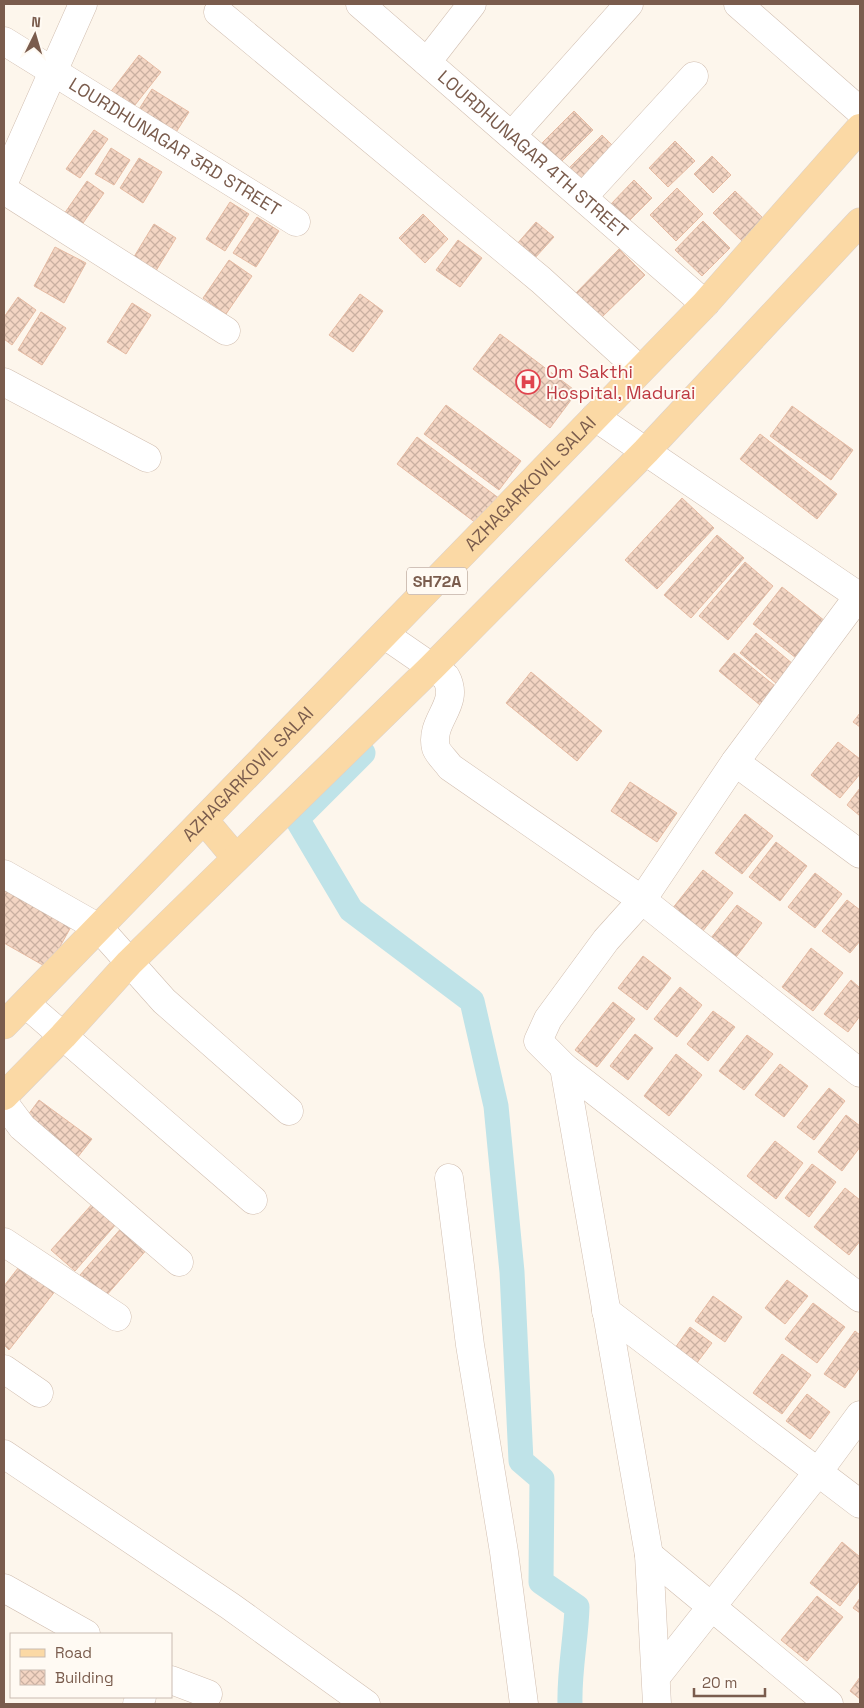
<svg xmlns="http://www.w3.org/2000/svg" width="864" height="1708" viewBox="0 0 864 1708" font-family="'Space Grotesk',sans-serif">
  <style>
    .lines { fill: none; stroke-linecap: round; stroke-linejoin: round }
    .canal { stroke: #bfe3e8; stroke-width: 25 }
    .building { fill: url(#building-cross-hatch); stroke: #e6bba3 }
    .minor-casing { stroke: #d1beb0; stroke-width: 29 }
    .major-casing { stroke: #dad1cd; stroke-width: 29 }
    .minor { stroke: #fff; stroke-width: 28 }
    .major { stroke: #fbd9a5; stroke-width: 28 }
    .labels { text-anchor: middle; stroke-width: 4; stroke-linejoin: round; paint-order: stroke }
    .shield { fill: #fffaf3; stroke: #a28b7f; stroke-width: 1 }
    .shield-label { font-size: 16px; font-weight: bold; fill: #7a5c4d }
    .street-label { font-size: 18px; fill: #7a5c4d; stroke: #fffaf3 }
    .health-label { font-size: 18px; fill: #be3a42; stroke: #fffaf3; text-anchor: start }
  </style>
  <defs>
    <pattern id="building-cross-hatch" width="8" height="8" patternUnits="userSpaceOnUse" patternTransform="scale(1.25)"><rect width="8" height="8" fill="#f3d5c3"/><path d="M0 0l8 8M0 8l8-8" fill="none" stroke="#cab0a1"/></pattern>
  </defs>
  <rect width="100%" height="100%" fill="#fdf6ec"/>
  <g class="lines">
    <!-- canal -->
    <path class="canal" d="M363,753L297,819L351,910L472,1001L496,1106L512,1272L521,1461L542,1479L541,1582L577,1607C576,1640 569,1671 570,1704"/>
  </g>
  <!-- building -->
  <g class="building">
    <path d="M139,55L161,72L131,110L109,94Z"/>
    <path d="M152,89L189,112L171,140L134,117Z"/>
    <path d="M574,111L593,130L560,163L541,144Z"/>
    <path d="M94,130L108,139L80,178L66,169Z"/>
    <path d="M602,135L619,152L586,185L569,168Z"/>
    <path d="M675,141L695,161L668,187L649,168Z"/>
    <path d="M111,148L130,160L114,185L95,174Z"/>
    <path d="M712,156L731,175L713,193L694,174Z"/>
    <path d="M139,158L162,172L143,203L120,188Z"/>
    <path d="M634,180L652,198L628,222L611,204Z"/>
    <path d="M87,181L104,193L81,226L64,214Z"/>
    <path d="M677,188L703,214L676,241L650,215Z"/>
    <path d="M735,191L764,219L742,241L713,213Z"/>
    <path d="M230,202L249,214L225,251L206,239Z"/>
    <path d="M423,214L448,239L425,263L399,238Z"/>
    <path d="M257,217L279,231L256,267L233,253Z"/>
    <path d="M703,221L730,248L702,276L675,250Z"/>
    <path d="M536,222L554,237L534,259L517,244Z"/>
    <path d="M154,224L176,238L154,274L132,260Z"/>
    <path d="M458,240L482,258L460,287L436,270Z"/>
    <path d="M55,247L86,263L64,303L34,286Z"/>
    <path d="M619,249L645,275L600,319L575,294Z"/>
    <path d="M229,260L252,276L226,314L203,298Z"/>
    <path d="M360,294L383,311L353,352L329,335Z"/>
    <path d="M18,297L36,310L12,345L4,339V317Z"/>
    <path d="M132,303L151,315L126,354L107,342Z"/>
    <path d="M41,312L66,328L42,365L18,350Z"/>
    <path d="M500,334L577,392L550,428L473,369Z"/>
    <path d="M446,405L521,461L499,490L424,434Z"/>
    <path d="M792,406L853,450L831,480L770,436Z"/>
    <path d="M760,434L837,494L817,519L740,459Z"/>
    <path d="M417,437L500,499L480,526L397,464Z"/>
    <path d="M682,498L714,528L657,589L625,560Z"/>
    <path d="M717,535L744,558L691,618L664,595Z"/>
    <path d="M745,562L773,586L728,640L699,616Z"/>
    <path d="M782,587L825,621L796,658L753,624Z"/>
    <path d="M756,633L793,664L777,684L740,653Z"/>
    <path d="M734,653L775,686L760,705L719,671Z"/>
    <path d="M531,672L602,731L577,761L506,703Z"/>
    <path d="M860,713V727L853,722Z"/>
    <path d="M838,742L860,759V774L840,798L811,775Z"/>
    <path d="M630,782L677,813L657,842L611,811Z"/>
    <path d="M860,788V816L847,805Z"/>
    <path d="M745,814L773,836L742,874L715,853Z"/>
    <path d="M776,842L807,866L780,901L749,877Z"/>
    <path d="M703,870L733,893L702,932L672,909Z"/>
    <path d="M815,873L842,894L815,928L788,907Z"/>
    <path d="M4,886L72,925L48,968L4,943Z"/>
    <path d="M847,900L860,910V941L850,953L822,931Z"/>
    <path d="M737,905L762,923L736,957L711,938Z"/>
    <path d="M811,948L843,973L813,1011L782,987Z"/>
    <path d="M643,956L671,978L647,1010L618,988Z"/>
    <path d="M851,980L860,988V1016L848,1032L824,1014Z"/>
    <path d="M680,987L702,1005L677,1037L654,1019Z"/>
    <path d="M613,1002L635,1019L597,1067L575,1050Z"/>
    <path d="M713,1011L735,1027L708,1061L687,1044Z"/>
    <path d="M635,1034L653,1048L628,1080L610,1066Z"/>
    <path d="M747,1035L773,1054L744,1090L719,1071Z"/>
    <path d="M676,1054L702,1075L669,1116L644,1096Z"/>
    <path d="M780,1064L808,1086L784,1117L755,1095Z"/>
    <path d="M829,1088L845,1101L814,1140L797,1127Z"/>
    <path d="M39,1100L92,1139L77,1158L25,1119Z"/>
    <path d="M846,1115L860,1126V1147L842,1171L818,1152Z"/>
    <path d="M775,1141L803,1163L776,1199L747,1176Z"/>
    <path d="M812,1164L836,1182L809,1217L785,1198Z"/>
    <path d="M845,1188L860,1200V1241L849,1255L814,1227Z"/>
    <path d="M94,1202L117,1223L75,1271L51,1250Z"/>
    <path d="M124,1225L149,1247L105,1297L80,1275Z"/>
    <path d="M22,1263L56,1290L9,1350L4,1345V1286Z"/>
    <path d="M787,1280L808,1296L785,1324L765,1308Z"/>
    <path d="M713,1296L742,1317L725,1342L695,1321Z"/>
    <path d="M813,1303L845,1327L817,1363L785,1339Z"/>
    <path d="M690,1327L712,1343L696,1364L675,1348Z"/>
    <path d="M855,1331L860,1335V1367L845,1388L824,1374Z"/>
    <path d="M782,1354L811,1375L782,1414L753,1393Z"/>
    <path d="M807,1394L830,1412L810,1439L786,1421Z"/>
    <path d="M842,1542L860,1557V1580L840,1606L810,1583Z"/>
    <path d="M817,1596L843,1617L807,1661L781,1640Z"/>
    <path d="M860,1598V1613L853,1608Z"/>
    <path d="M860,1677V1699L850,1691Z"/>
  </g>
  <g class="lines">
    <!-- minor casing -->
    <g class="minor-casing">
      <g id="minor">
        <path id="s1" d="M360,4L705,304"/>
        <path d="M738,4L860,111"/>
        <path d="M218,12L541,280L639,369"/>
        <path id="s2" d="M4,41L296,222"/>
        <path d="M427,62L472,4"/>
        <path d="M512,135L629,4"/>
        <path d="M4,182L83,4"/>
        <path d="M4,190L226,331"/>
        <path d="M583,197L694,76"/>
        <path d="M4,382L147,458"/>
        <path d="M595,417L860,597"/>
        <path d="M385,635L446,677C461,705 429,720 436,748C438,754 446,761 450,767L642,900L860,1073"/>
        <path d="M735,762L860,854"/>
        <path d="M4,874L99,928L164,1001L289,1111"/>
        <path d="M26,1004L253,1200"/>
        <path d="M564,1067L538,1041L548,1019L606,940L642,900L735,762L860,594"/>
        <path d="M4,1103L22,1127L179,1262"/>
        <path d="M449,1178L470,1345L504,1552L524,1704"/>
        <path d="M4,1242L117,1317"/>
        <path d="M606,1311L860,1504"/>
        <path d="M4,1369L39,1393"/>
        <path d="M4,1454L230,1606L366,1704"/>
        <path d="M649,1555L829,1704"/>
        <path d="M4,1588L86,1634"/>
        <path d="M656,1677L818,1472L860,1415"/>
        <path d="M171,1680L208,1694"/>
        <path d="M137,1704L142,1697"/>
        <path d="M657,1704L649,1555L564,1067L860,1298"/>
      </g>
    </g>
    <!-- major casing -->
    <g class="major-casing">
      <g id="major">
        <path d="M204,820L236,858"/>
        <path id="s3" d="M4,1025L705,304L860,128"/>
        <path d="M4,1096L63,1036L129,963L432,667L646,451L860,222"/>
      </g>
    </g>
    <!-- minor -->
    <use href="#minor" class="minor"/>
    <!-- major -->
    <use href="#major" class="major"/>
  </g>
  <!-- icons -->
  <defs>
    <g id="hospital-ring" transform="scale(1.25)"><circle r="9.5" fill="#fffaf3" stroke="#e0444e" stroke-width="1.5"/><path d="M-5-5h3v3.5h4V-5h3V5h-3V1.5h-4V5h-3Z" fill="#e0444e"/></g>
  </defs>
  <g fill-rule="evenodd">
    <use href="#hospital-ring" x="528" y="382"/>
  </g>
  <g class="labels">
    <!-- shield labels -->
    <rect class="shield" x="407" y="567.5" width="60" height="27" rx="4"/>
    <g class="shield-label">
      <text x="437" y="587">SH72A</text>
    </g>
    <!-- street labels -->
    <g class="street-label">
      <text dy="6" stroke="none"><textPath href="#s2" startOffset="201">LOURDHUNAGAR 3RD STREET</textPath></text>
      <text dy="6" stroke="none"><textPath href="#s1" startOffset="229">LOURDHUNAGAR 4TH STREET</textPath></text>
      <text dy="6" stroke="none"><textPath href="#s3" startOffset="755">AZHAGARKOVIL SALAI</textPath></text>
      <text dy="6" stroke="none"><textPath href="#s3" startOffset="350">AZHAGARKOVIL SALAI</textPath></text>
    </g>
    <!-- health labels -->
    <g class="health-label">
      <text x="546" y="378">Om Sakthi<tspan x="546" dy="21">Hospital, Madurai</tspan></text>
    </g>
  </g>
  <!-- border -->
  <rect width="864" height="1708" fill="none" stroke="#7a5c4d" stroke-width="10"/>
  <!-- legend -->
  <rect x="10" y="1633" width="162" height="65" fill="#fffaf3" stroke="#cabbb1"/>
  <rect x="20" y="1649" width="25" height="8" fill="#fbd9a5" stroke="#cabbb1"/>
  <text x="55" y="1658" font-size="15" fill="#7a5c4d">Road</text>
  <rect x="20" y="1670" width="25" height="15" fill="url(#building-cross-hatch)" stroke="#cabbb1"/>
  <text x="55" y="1683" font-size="15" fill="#7a5c4d">Building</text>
  <!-- north arrow -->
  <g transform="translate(35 35) rotate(5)" stroke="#fffaf3" stroke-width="4" paint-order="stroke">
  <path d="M0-4L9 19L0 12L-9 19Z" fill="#7a5c4d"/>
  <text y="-8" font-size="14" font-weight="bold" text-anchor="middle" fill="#7a5c4d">N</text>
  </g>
  <!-- scale -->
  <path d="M694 1688v8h71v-8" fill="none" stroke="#7a5c4d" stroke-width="2.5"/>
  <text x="702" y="1688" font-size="15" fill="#7a5c4d" stroke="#fffaf3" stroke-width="4" paint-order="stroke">20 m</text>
</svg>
